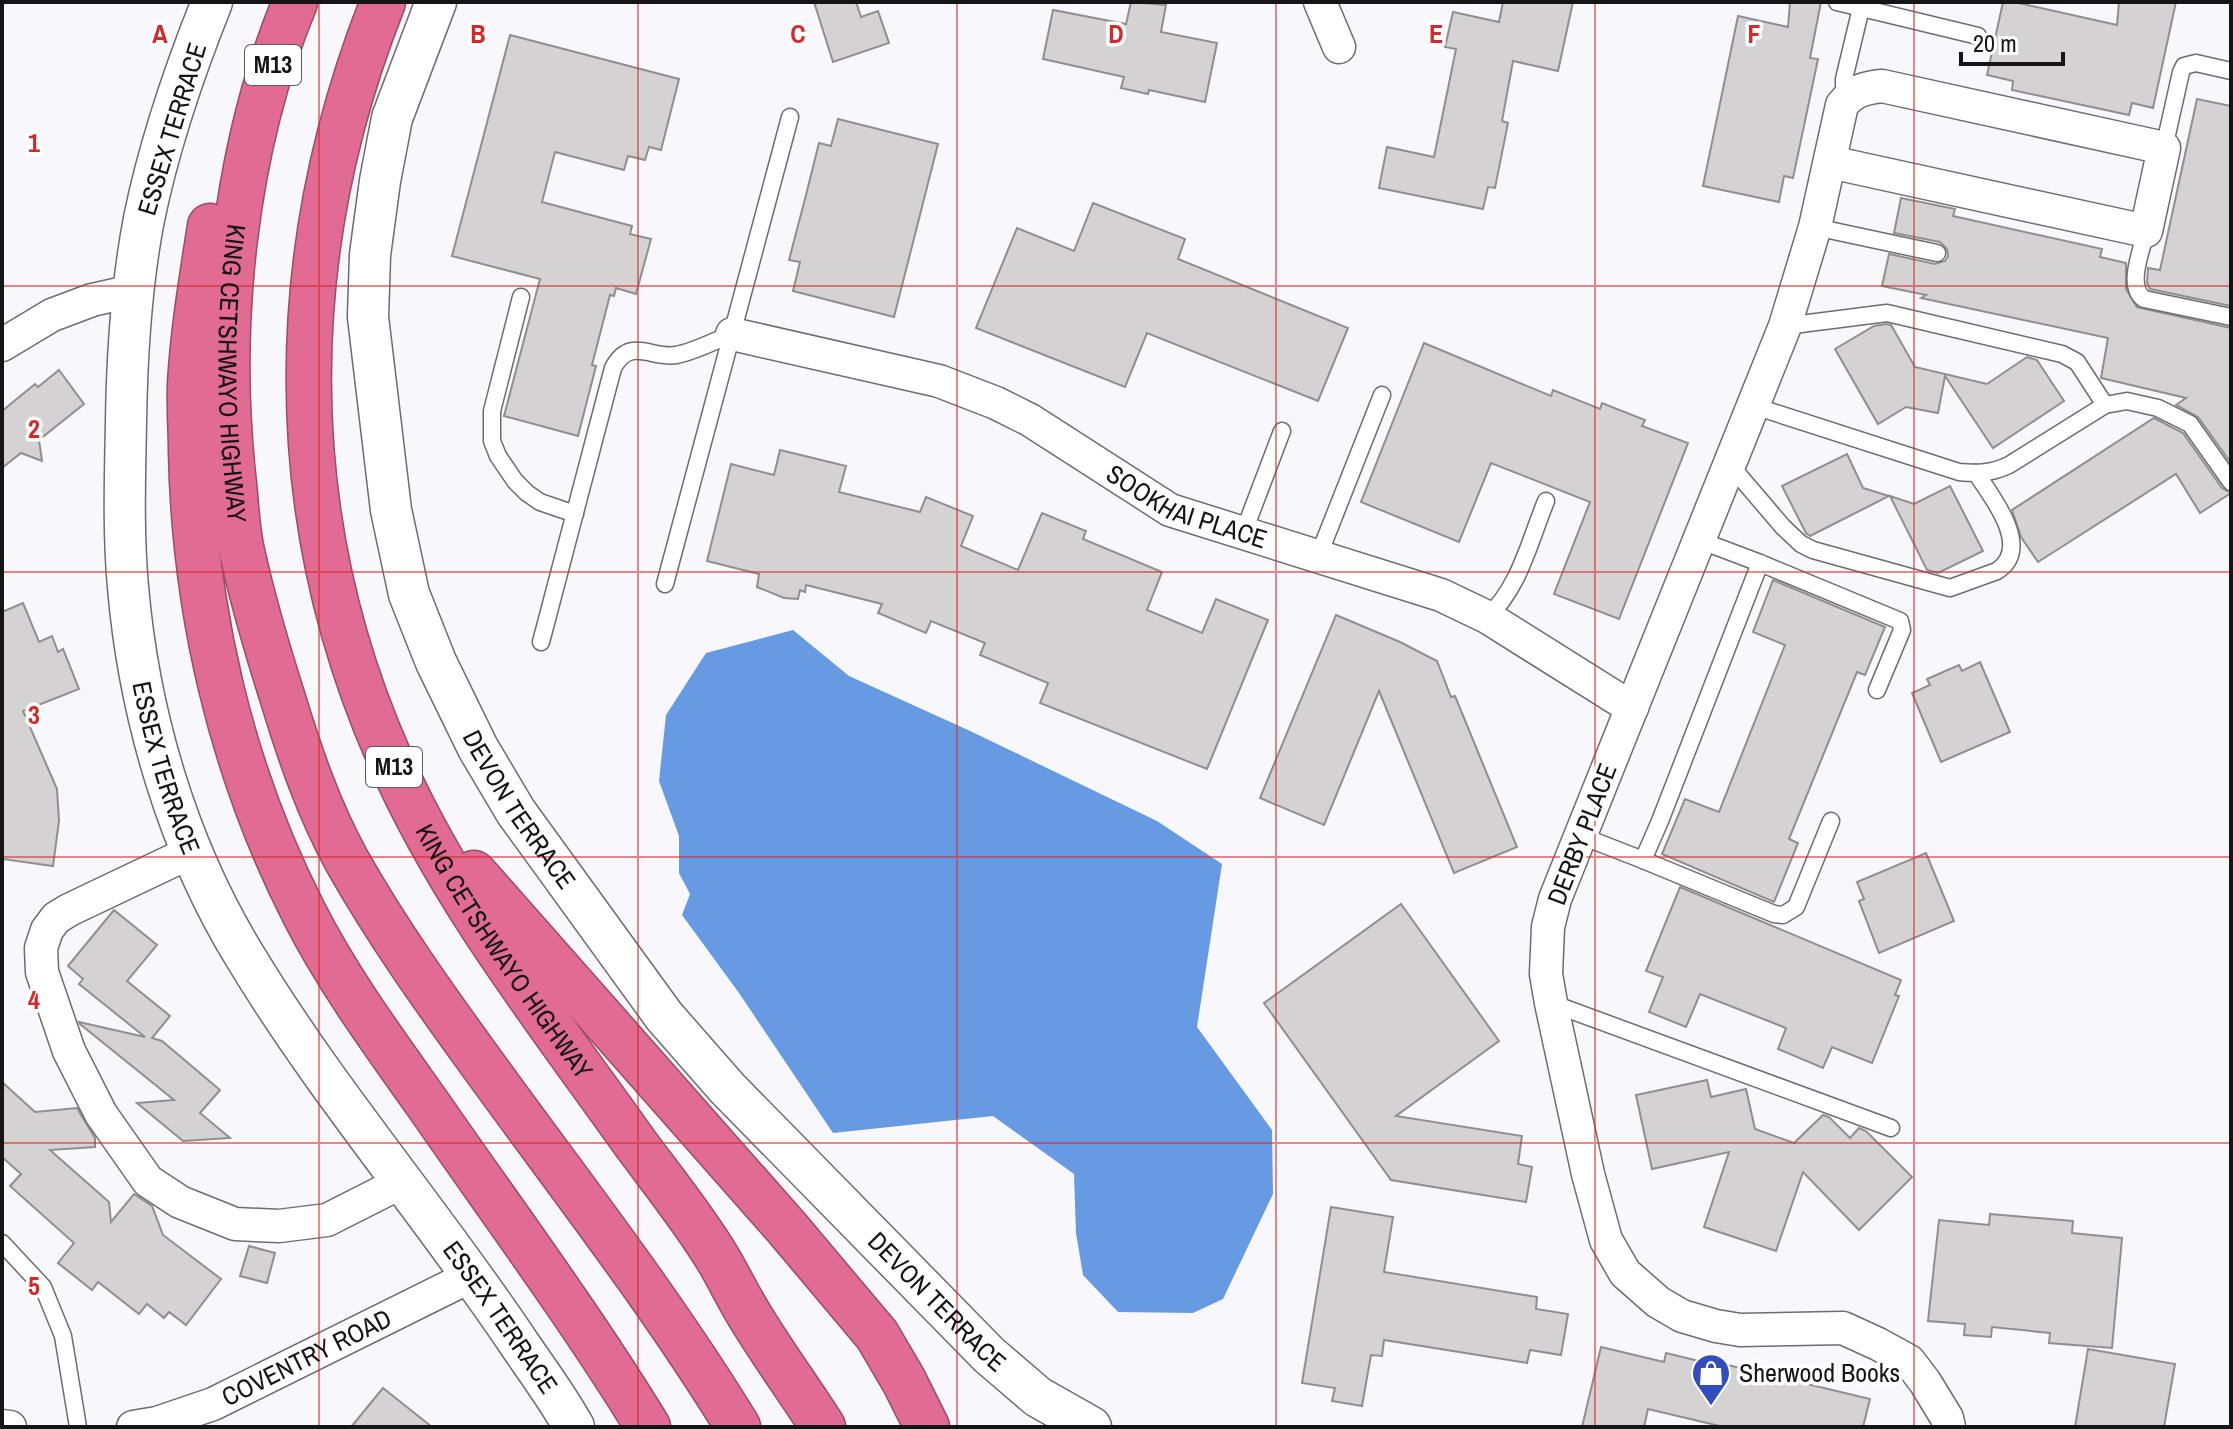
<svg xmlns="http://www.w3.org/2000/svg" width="2233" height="1429" viewBox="0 0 2233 1429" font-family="'Archivo Narrow',sans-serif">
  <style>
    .water { fill: #669be4 }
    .building { fill: #d5d2d4; stroke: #918e90; stroke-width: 2 }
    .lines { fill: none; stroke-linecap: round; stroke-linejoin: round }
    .service-casing { stroke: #6d6d70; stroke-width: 19 }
    .minor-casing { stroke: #6d6d70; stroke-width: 35 }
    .tertiary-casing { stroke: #6d6d70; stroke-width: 43 }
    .motorway-casing { stroke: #9a4d67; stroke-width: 47 }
    .service { stroke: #fff; stroke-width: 16 }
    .minor { stroke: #fff; stroke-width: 32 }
    .tertiary { stroke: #fff; stroke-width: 40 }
    .motorway { stroke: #e16b92; stroke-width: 44 }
    .grid { fill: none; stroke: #d62828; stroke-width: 2; stroke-opacity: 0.55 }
    .labels { text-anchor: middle; stroke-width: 7; stroke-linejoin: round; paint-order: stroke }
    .shield { fill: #fff; stroke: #5b5b5c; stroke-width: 2 }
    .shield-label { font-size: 24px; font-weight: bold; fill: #151516 }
    .street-label { font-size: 26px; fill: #151516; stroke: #fff }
    .poi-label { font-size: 26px; fill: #151516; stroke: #fff; text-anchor: start }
    .grid-label { font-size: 26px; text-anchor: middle; font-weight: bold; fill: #d62828; stroke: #fff; stroke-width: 7; stroke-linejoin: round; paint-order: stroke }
  </style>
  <rect width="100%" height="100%" fill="#f8f7fb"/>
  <!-- water -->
  <path class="water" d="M793,630L849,676L968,730L1157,821L1222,864L1197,1027L1272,1130L1273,1194L1223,1299L1193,1313L1118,1312L1083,1275L1076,1233L1074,1174L993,1116L833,1133L739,993L682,915L690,894L679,873V836L659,781L666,715L706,653Z"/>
  <!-- building -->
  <g class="building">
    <path d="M814,2H856L861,17L878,11L889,43L833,62Z"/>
    <path d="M1131,2L1166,5L1161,32L1217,43L1205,102L1149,90L1148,94L1121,88L1124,77L1043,59L1053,10L1126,24Z"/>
    <path d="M1503,2H1573L1558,71L1513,61L1502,121L1508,123L1495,188L1488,187L1483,209L1379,188L1387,147L1434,157L1456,49L1445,47L1453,12L1499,22Z"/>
    <path d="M1790,2H1821L1810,58L1818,59L1793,178L1784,176L1779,202L1703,186L1738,16L1788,27Z"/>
    <path d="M2003,2H2014L2117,25L2119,2H2176L2153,108L2132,103L2129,115L2012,90L2013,81L1987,75Z"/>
    <path d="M510,35L679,79L661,150L649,147L645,160L628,156L624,170L555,152L542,202L632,226L630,234L651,239L636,294L616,288L614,296L610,295L592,365L596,366L578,436L504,416L540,279L452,256Z"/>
    <path d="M2197,99L2231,106V306L2150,289L2147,283L2148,268L2160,270Z"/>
    <path d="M838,119L938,144L894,317L793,291L800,262L789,260L806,195L819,143L831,146Z"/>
    <path d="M1901,198L1955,209L1953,216L2102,249L2100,257L2126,263V289L2137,307L2231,328V463L2198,417L2176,405L2186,398L2101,378L2108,338L1921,298L1926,295L1882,286L1889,254L1935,264L1945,261L1948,256L1947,249L1940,242L1894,233Z"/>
    <path d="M1093,203L1185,239L1178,259L1348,328L1318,401L1147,333L1125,387L976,328L1017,228L1074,251Z"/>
    <path d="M1886,324L1891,325L1915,367L1987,384L2027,357L2037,360L2064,401L1993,448L1945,376L1938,413L1906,407L1878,424L1835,349L1874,326Z"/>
    <path d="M1424,343L1551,396L1553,390L1600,409L1602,403L1645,420L1642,426L1688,443L1619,619L1554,594L1590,502L1491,463L1459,542L1361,502Z"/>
    <path d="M59,370L84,404L39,440L42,461L21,453L2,468V411L35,384L38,387Z"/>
    <path d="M2154,418L2183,433L2222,488L2231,493L2200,513L2176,474L2038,562L2021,537L2012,510Z"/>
    <path d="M780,450L846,466L839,492L920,512L926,497L973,516L961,546L1018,570L1042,513L1086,531L1083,539L1162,572L1147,610L1202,633L1216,599L1268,620L1207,769L1040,703L1048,683L980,655L985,643L931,621L926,633L878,613L882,604L806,585L805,592L800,590L798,599L784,598L757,587L759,574L707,561L731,464L774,475Z"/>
    <path d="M1847,454L1863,488L1889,496L1810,536L1806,533L1782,486Z"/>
    <path d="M1950,486L1983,551L1938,573L1927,570L1890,496L1914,504Z"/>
    <path d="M1773,580L1885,627L1865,675L1857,672L1789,839L1798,843L1774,902L1662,854L1685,799L1719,812L1785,645L1753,632Z"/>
    <path d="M23,603L39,642L52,636L58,652L63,649L79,689L23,711L57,789L59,821L53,866L2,859V612Z"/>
    <path d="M1336,615L1400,642L1437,661L1451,697L1455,696L1517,847L1454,873L1379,691L1324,825L1260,798Z"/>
    <path d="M1980,662L2010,732L1941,762L1912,693L1930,685L1927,679L1959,665L1962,671Z"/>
    <path d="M1926,853L1954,921L1879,953L1859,901L1864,899L1857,882Z"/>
    <path d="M1680,887L1901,980L1895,995L1899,996L1872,1063L1832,1047L1823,1068L1778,1049L1786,1028L1700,994L1686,1027L1649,1012L1663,977L1646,971Z"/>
    <path d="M1401,904L1499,1041L1396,1116L1522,1136L1518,1164L1532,1167L1526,1202L1391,1180L1264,1003Z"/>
    <path d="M114,910L157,945L127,981L170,1016L152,1038L162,1041L220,1090L200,1113L230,1138L183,1141L137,1103L174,1100L80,1024L79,1022L145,1037L79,984L83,979L68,966Z"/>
    <path d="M1707,1080L1711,1097L1746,1089L1755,1129L1794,1143L1823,1115L1829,1117L1850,1138L1859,1128L1866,1131L1912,1177L1859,1230L1803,1172L1776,1251L1704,1227L1729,1152L1652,1169L1636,1095Z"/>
    <path d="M2,1082L35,1112L77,1108L95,1138V1147L50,1150L109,1202L111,1222L134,1194L152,1206L163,1235L221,1279L186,1325L169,1312L164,1318L147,1304L139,1314L98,1282L92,1290L58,1263L74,1243L10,1186L21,1174L2,1157Z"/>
    <path d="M1331,1207L1393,1217L1384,1272L1537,1297L1536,1309L1568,1314L1561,1355L1530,1350L1527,1363L1384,1340L1382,1356L1371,1355L1362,1406L1332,1401L1335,1388L1302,1383Z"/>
    <path d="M1990,1214L2073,1221L2072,1233L2122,1238L2112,1348L2049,1343L2050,1333L1992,1327L1991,1337L1964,1335L1965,1324L1928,1321L1939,1220L1989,1225Z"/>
    <path d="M249,1246L275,1253L267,1283L240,1276Z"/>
    <path d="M1601,1347L1664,1362L1666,1353L1707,1363V1360L1870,1399L1863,1427H1724L1648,1409L1644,1427H1582Z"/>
    <path d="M2088,1349L2175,1364L2164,1427H2075Z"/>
    <path d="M383,1388L432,1427H351Z"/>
  </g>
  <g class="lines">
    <!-- service casing -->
    <g class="service-casing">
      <g id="service">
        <path d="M1837,2L1978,36"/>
        <path d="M1849,96L1844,86V79L1861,8"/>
        <path d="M2164,148L2181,72L2184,66L2196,63L2231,71"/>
        <path d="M1815,227L1937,253"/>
        <path d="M2146,231C2142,250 2126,286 2144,299L2231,317"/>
        <path d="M521,297L492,411V441L498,456L515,481L527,493L540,502L575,514"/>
        <path d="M1785,326L1887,313L2062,354L2077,362L2105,405"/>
        <path d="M1754,406L1959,472C1978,474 1992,473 2009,465L2105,405L2127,401L2158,408L2190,424L2231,482"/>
        <path d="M1730,465L1783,527L1801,544L1813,550L1950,588L1997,571C2033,548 1992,497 1976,473"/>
        <path d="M1243,534L1282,431"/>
        <path d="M1318,557L1382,395"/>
        <path d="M1760,563L1900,621L1902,630L1877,690"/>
        <path d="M665,584L790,117"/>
        <path d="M1487,617C1519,589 1530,540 1546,501"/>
        <path d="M541,642L613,368C630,336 651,359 676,355C694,352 714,341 732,334"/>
        <path d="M1579,835L1643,860L1660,821L1760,563L1699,540"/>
        <path d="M1643,860L1774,914L1783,915L1796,907L1831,821"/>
        <path d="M1551,1003L1891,1128"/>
        <path d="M2,1243L43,1287L63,1336L78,1427"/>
      </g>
    </g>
    <!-- minor casing -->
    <g class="minor-casing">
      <g id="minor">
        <path d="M1320,2L1339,47"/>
        <path d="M1830,162L2146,231L2164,148L1882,86C1864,88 1853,91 1842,105L1815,227L1785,326L1555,899L1548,927L1546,974L1551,1003L1588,1174L1606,1240L1625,1273L1658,1302L1682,1316L1716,1326L1740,1330L1843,1328L1878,1344L1909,1361L1925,1382L1947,1418L1949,1427"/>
        <path id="s1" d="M732,334L939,381L996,403L1030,420L1170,510L1441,595L1487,617L1632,708"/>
        <path d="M2,345L52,315L92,300L132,291"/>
        <path d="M193,851L69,910L56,918L47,930L41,948L42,972L69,1051L101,1114L148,1181L180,1202L235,1224L279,1226L327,1220L404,1181"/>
        <path d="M2,1426L10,1427"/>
        <path id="s2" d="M133,1427L157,1423L213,1404L473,1275"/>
      </g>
    </g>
    <!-- tertiary casing -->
    <g class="tertiary-casing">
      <g id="tertiary">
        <path id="s3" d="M212,2C184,72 159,145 144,219C131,286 127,354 126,422C125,477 123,532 128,587C139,715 178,848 246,958C327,1092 431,1212 518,1342C537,1370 558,1398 574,1427"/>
        <path id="s4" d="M436,2L392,118L380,181L370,255L368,317L391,510L409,594L436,662L478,748L516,812L664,1016L728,1089L989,1355L1038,1397L1091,1427"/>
      </g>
    </g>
    <!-- motorway casing -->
    <g class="motorway-casing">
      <g id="motorway">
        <path id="s5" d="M295,2C234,150 216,326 234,484C236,505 237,526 241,547C252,598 267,649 283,699C300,755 319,810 347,861C387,932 435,999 483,1065C569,1184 661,1301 738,1427"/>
        <path id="s6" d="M383,2C285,249 281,512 389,757C450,897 547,1019 635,1143C663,1181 694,1219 718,1259C730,1279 740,1301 753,1321C775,1357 800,1391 823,1427"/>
        <path d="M210,226C202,278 193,331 190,384C189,406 191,429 191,451C194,610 231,770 304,913C338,980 383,1041 427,1103C501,1210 580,1316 648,1427"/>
        <path d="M474,873L787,1228L877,1335L904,1381L927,1427"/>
      </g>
    </g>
    <!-- service -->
    <use href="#service" class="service"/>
    <!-- minor -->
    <use href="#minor" class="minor"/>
    <!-- tertiary -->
    <use href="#tertiary" class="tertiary"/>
    <!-- motorway -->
    <use href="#motorway" class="motorway"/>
  </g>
  <!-- grid -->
  <path class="grid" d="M319,2V1427M638,2V1427M957,2V1427M1276,2V1427M1595,2V1427M1914,2V1427M2,286H2231M2,572H2231M2,857H2231M2,1143H2231"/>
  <!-- icons -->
  <defs>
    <g id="shop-pin" transform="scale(2)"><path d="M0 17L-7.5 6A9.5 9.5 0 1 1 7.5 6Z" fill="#334dbf" stroke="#fff"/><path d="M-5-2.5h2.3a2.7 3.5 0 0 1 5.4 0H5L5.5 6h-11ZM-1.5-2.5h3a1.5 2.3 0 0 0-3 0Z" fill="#fff"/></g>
  </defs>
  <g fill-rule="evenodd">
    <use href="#shop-pin" x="1711" y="1373"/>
  </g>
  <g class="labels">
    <!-- shield labels -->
    <g class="shield">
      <rect x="245" y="45" width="56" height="40" rx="6"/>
      <rect x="366" y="747" width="56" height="40" rx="6"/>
    </g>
    <g class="shield-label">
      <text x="273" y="73">M13</text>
      <text x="394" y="775">M13</text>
    </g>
    <!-- street labels -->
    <g class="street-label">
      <text transform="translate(172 129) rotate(-73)" y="9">ESSEX TERRACE</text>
      <text dy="9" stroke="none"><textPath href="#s5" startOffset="380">KING CETSHWAYO HIGHWAY</textPath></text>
      <text dy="9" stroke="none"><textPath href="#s1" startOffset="492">SOOKHAI PLACE</textPath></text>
      <text dy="9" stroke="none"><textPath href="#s3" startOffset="782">ESSEX TERRACE</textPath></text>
      <text dy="9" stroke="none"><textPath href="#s4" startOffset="848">DEVON TERRACE</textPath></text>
      <text transform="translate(1582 834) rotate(-69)" y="9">DERBY PLACE</text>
      <text dy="9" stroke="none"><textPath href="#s6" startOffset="1002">KING CETSHWAYO HIGHWAY</textPath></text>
      <text dy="9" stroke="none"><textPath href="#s4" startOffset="1496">DEVON TERRACE</textPath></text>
      <text dy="9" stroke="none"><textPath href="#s3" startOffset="1430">ESSEX TERRACE</textPath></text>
      <text dy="9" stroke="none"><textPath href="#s2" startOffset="188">COVENTRY ROAD</textPath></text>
    </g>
    <!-- poi labels -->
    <g class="poi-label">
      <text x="1739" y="1382">Sherwood Books</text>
    </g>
  </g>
  <g class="grid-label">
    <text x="160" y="43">A</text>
    <text x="478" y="43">B</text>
    <text x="798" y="43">C</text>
    <text x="1116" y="43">D</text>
    <text x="1436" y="43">E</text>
    <text x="1754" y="43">F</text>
    <text x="34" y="152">1</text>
    <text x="34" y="438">2</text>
    <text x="34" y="724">3</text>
    <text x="34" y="1009">4</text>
    <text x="34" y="1295">5</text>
  </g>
  <!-- border -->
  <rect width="2233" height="1429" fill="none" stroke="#151516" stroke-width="8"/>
  <!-- scale -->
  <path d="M1961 52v12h102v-12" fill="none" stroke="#151516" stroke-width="4"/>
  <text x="1973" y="52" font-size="24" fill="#151516" stroke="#ffffff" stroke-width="6" paint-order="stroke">20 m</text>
</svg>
